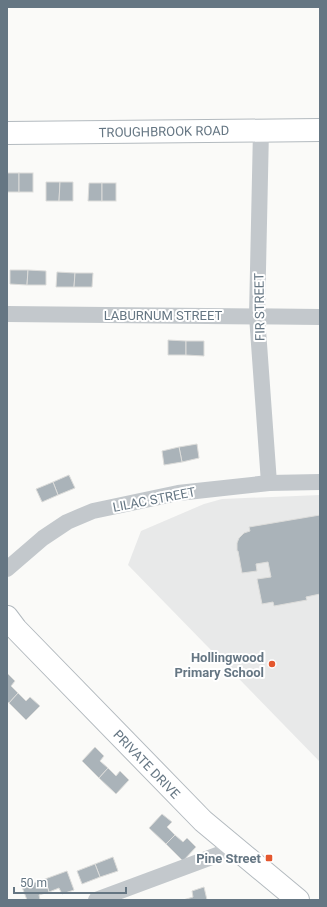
<svg xmlns="http://www.w3.org/2000/svg" width="327" height="907" viewBox="0 0 327 907" font-family="Roboto,sans-serif">
  <style>
    .built { fill: #e8e9e9 }
    .building { fill: #aab3b9; stroke: #dcdcda }
    .lines { fill: none; stroke-linecap: round; stroke-linejoin: round }
    .secondary-casing { stroke: #b3babf; stroke-width: 24 }
    .street { stroke: #c3c8cc; stroke-width: 16 }
    .secondary { stroke: #fff; stroke-width: 22 }
    .poi-dot { fill: #e4572e; stroke: #fff; stroke-width: 1.5 }
    .labels { text-anchor: middle; stroke-width: 4; stroke-linejoin: round; paint-order: stroke }
    .street-label { font-size: 13px; fill: #657683; stroke: #fff }
    .poi-label { font-size: 13px; font-weight: bold; fill: #657683; stroke: #fff; text-anchor: end }
  </style>
  <rect width="100%" height="100%" fill="#fafaf8"/>
  <!-- built -->
  <path class="built" d="M320,495V762L128,565L141,531L204,504L222,499Z"/>
  <!-- building -->
  <g class="building">
    <rect x="7" y="173" width="12" height="19"/>
    <rect x="19" y="173" width="14" height="19"/>
    <path d="M46,182H60L59,201H46Z"/>
    <path d="M60,182H73V201H59Z"/>
    <path d="M89,183H102V201H88Z"/>
    <rect x="102" y="183" width="14" height="18"/>
    <path d="M10,270H28L27,285L10,284Z"/>
    <path d="M28,270L46,271V285H27Z"/>
    <path d="M57,272L75,273L74,287H56Z"/>
    <path d="M75,273H93L92,287H74Z"/>
    <path d="M168,340L186,341V355H168Z"/>
    <path d="M186,341H204V356L186,355Z"/>
    <path d="M197,444L199,458L182,462L179,447Z"/>
    <path d="M179,447L182,462L164,465L162,451Z"/>
    <path d="M69,475L75,488L58,495L53,482Z"/>
    <path d="M53,482L58,495L42,502L36,489Z"/>
    <path d="M320,515V594L306,597L307,600L274,606L273,602L262,604L257,579L271,577L268,562L256,564L257,571L242,573L238,551H237V543L239,538L244,533L250,531L249,527Z"/>
    <path d="M7,673L15,681L11,686L18,693L9,703L7,701Z"/>
    <path d="M18,693L26,701L30,697L40,706L26,720L9,703Z"/>
    <path d="M95,747L104,756L100,761L108,768L99,778L82,761Z"/>
    <path d="M108,768L116,776L120,771L129,780L116,794L99,778Z"/>
    <path d="M162,814L172,822L167,827L175,835L166,844L149,828Z"/>
    <path d="M175,835L183,842L187,838L196,847L183,861L166,844Z"/>
    <path d="M113,857L118,871L100,877L95,864Z"/>
    <path d="M95,864L100,877L82,884L77,871Z"/>
    <path d="M67,871L74,890L62,894L59,888L49,892L45,879Z"/>
    <path d="M45,879L49,892L39,895L40,900H27L22,887Z"/>
    <path d="M204,887L207,900H183L193,897L192,891Z"/>
  </g>
  <g class="lines">
    <!-- secondary casing -->
    <g class="secondary-casing">
      <g id="secondary">
        <path d="M7,133L320,130"/>
        <path d="M7,617L16,629L203,821L298,900"/>
      </g>
    </g>
    <!-- street -->
    <g class="street">
      <path d="M261,130L257,316L269,483"/>
      <path d="M7,314L320,317"/>
      <path d="M7,569L43,538L67,522L93,511L178,493L269,483L320,482"/>
      <path d="M96,900L236,848"/>
    </g>
    <!-- secondary -->
    <use href="#secondary" class="secondary"/>
  </g>
  <!-- markers -->
  <g class="poi-dot">
    <circle cx="272" cy="664" r="4"/>
    <rect x="265" y="854" width="8" height="8" rx="2"/>
  </g>
  <g class="labels">
    <!-- street labels -->
    <g class="street-label">
      <text transform="translate(164 131) rotate(-1)" y="5">TROUGHBROOK ROAD</text>
      <text transform="translate(259 307) rotate(-91)" y="5">FIR STREET</text>
      <text x="163" y="320">LABURNUM STREET</text>
      <text transform="translate(154 499) rotate(-11)" y="5">LILAC STREET</text>
      <text transform="translate(147 764) rotate(46)" y="5">PRIVATE DRIVE</text>
    </g>
    <!-- poi labels -->
    <g class="poi-label">
      <text x="264" y="662">Hollingwood<tspan x="264" dy="15">Primary School</tspan></text>
      <text x="261" y="863">Pine Street</text>
    </g>
  </g>
  <!-- border -->
  <rect width="327" height="907" fill="none" stroke="#657683" stroke-width="16"/>
  <!-- scale -->
  <path d="M14 887v6h112v-6" fill="none" stroke="#657683" stroke-width="2"/>
  <text x="20" y="887" font-size="12" fill="#657683" stroke="#ffffff" stroke-width="3" paint-order="stroke">50 m</text>
</svg>
